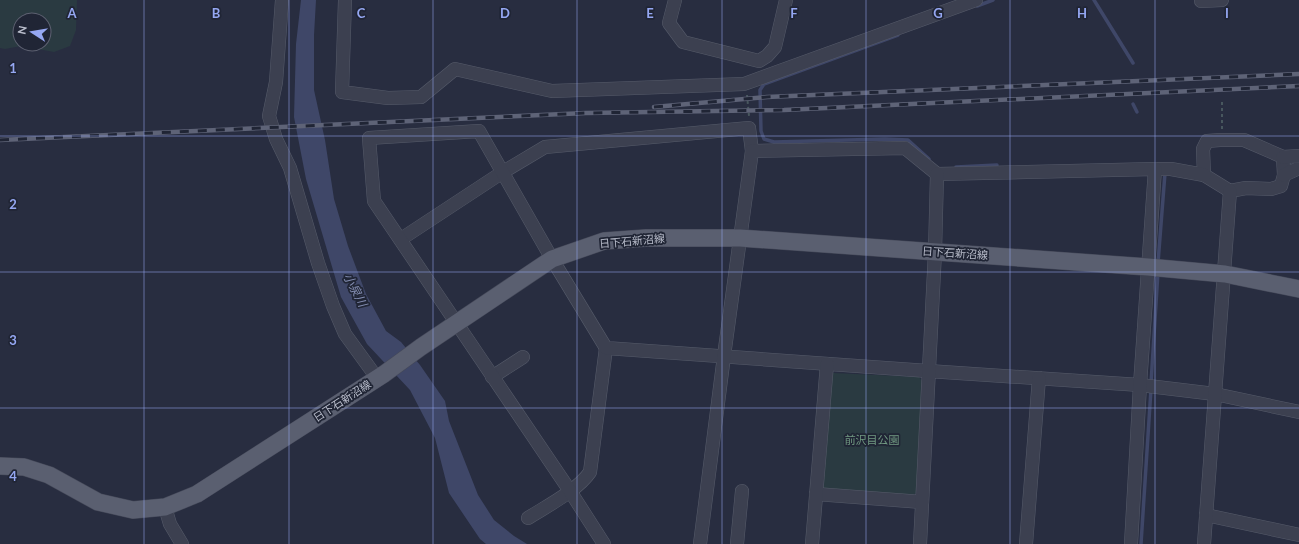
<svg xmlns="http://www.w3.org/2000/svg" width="1299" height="544" viewBox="0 0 1299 544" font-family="Lato,'Noto Sans JP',sans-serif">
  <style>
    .green { fill: #2a3a41; fill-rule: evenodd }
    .water { fill: #3f4768 }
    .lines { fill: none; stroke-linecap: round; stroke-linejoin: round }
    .stream { stroke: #3f4768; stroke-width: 3.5 }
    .minor-casing { stroke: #565b6a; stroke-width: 14 }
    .major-casing { stroke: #454959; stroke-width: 18 }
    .path { stroke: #48575e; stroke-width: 2; stroke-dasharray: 3 3; stroke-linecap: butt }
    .minor { stroke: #3c4050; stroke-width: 13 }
    .major { stroke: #5a5f70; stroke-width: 17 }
    .rail-casing { stroke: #5e6377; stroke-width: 4.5 }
    .rail { stroke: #202535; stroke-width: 3; stroke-dasharray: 9; stroke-linecap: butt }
    .grid { fill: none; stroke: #95a7f2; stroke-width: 1; stroke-opacity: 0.55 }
    .labels { text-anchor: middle; stroke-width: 3.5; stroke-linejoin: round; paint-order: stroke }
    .street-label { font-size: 11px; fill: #b8bcca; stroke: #202535 }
    .park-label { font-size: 11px; fill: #719a82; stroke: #202535 }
    .water-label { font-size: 12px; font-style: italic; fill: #828cb0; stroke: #202535 }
    .grid-label { font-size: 13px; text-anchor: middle; font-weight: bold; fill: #95a7f2; stroke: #202535; stroke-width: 3.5; stroke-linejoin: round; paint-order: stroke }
  </style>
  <rect width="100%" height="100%" fill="#282d40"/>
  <!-- green -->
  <g class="green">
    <path d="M0,0H77L76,30L70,46L54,52L21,46L5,49L0,48ZM20,20H44V44H20Z"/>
    <path d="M833,373L919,377L922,381L917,492L911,497L825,490L821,486L830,378Z"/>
  </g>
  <!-- water -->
  <path class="water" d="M301,0H316L314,35V90L325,140L334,199L348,246L366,294L386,331L401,342L420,365L445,401L449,421L478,495L494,520L514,536L527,544H486L480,539L449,493L435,438L410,390L367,344L341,297L306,179L294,117L296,44Z"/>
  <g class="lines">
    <!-- stream -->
    <g class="stream">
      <path d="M1094,0L1133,63"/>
      <path d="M977,6L993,0"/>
      <path d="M898,35L764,84L760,90L761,131L764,139L774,142L885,139L908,140L929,159"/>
      <path d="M1133,104L1137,112"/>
      <path d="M956,167L997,165"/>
      <path d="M1158,263L1165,173"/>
      <path d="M1151,383L1158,272"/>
      <path d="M1141,544L1151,389"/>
    </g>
    <!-- minor casing -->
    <g class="minor-casing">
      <g id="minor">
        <path d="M282,0L276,82L269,116L276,139L290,168L318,263L333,306L345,334L377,378"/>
        <path d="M345,0L342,92L388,98L421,97L455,69L552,91L744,84L976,0"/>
        <path d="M675,0L669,23L683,42L759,61L767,56L775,47L786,0"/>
        <path d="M1201,0V1L1222,0"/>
        <path d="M1220,140H1244L1283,157L1284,175L1281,186L1271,189L1246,188L1230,191L1204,175L1203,149L1207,141Z"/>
        <path d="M1283,157L1299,156"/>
        <path d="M1155,169H1171L1204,175"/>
        <path d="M1284,175L1297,169H1299"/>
        <path d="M401,239L503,172L545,147L749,128L752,151"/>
        <path d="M492,377L523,357"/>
        <path d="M816,494L922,502"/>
        <path d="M165,507L170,524L182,544"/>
        <path d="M1206,515L1299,535"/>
        <path d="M528,518C547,506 578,490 590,472L606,348"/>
        <path d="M604,544L570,491L374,201L369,138L479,131L552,259L606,348L928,371L1140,385L1215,394L1299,412"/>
        <path d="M700,544L724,356L752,151L905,148L937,174L1155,169L1140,385L1131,544"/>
        <path d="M737,544L742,491"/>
        <path d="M812,544L827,364"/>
        <path d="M920,544L935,252L937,174"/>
        <path d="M1026,544L1039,378"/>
        <path d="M1204,544L1230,191"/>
      </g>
    </g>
    <!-- major casing -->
    <g class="major-casing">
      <path id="major" d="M0,466L24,467L49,475L98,502L133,510L165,507L197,494L384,374L421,347L552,259L604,241L646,238H740L1148,267L1225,274L1299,289"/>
    </g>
    <!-- path -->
    <g class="path">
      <path d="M747,95L749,116"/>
      <path d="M1222,129V99"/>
    </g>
    <!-- minor -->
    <use href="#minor" class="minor"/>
    <!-- major -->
    <use href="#major" class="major"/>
    <!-- rail casing -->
    <g class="rail-casing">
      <g id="rail">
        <path d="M654,107L767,97L1299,74"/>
        <path d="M0,140L586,113L784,110L1299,86"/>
      </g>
    </g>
    <!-- rail -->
    <use href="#rail" class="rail"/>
  </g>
  <!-- grid -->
  <path class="grid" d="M144,0V544M289,0V544M433,0V544M577,0V544M722,0V544M866,0V544M1010,0V544M1155,0V544M0,136H1299M0,272H1299M0,408H1299"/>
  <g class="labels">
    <!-- street labels -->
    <g class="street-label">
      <text transform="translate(632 241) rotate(-5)" y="4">日下石新沼線</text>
      <text transform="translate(955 253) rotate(4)" y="4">日下石新沼線</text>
      <text transform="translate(342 401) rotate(-33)" y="4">日下石新沼線</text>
    </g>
    <!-- park labels -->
    <g class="park-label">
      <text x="872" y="444">前沢目公園</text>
    </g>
    <!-- water labels -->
    <g class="water-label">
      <text transform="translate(355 290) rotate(62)" y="4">小泉川</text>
    </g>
  </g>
  <g class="grid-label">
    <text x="72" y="18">A</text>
    <text x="216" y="18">B</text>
    <text x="361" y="18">C</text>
    <text x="505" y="18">D</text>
    <text x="650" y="18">E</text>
    <text x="794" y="18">F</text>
    <text x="938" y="18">G</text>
    <text x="1082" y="18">H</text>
    <text x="1227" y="18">I</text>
    <text x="13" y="73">1</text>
    <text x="13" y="209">2</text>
    <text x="13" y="345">3</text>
    <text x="13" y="481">4</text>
  </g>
  <!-- north arrow -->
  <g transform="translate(32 32) rotate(282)"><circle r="19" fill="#202535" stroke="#5d6171"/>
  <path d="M0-3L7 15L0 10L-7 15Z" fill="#95a7f2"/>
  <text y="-6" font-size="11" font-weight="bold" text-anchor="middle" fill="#b8bcca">N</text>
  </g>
</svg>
